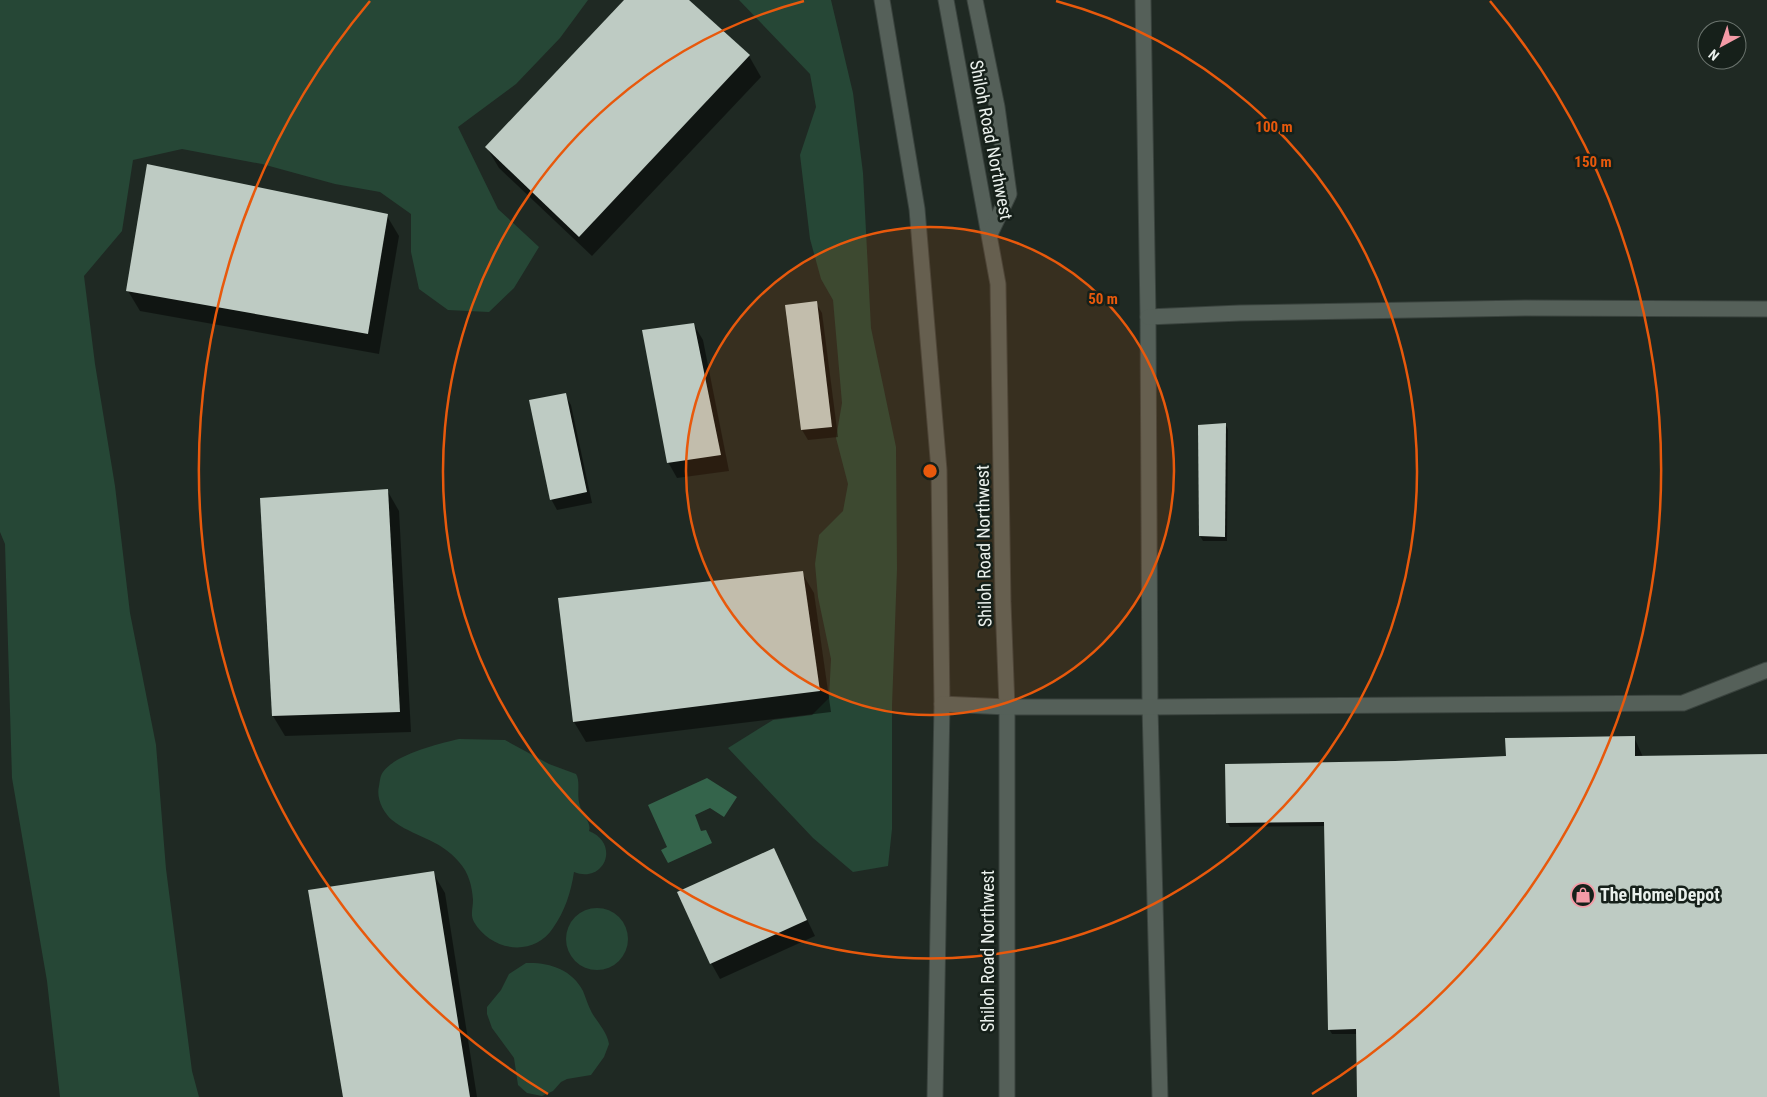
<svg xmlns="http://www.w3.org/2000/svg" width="1767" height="1097" viewBox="0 0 1767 1097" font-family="'Roboto Condensed',sans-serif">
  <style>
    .green { fill: #264736 }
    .water { fill: #34644b }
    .shadow { fill: #0007 }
    .building { fill: #becbc3 }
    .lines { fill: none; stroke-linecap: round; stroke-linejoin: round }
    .minor-casing { stroke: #3a433e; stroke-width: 17 }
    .minor { stroke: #556059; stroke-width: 15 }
    .ring { fill: none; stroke: #e8590c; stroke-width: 2.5 }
    .labels { text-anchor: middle; stroke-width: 5; stroke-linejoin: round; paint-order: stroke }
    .street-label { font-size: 18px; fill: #ebf1ed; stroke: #16201a }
    .poi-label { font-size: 18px; font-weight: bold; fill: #ebf1ed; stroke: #16201a; text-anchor: start }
    .centre { fill: #e8590c; stroke: #16201a; stroke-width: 2.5 }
    .ring-label { font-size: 15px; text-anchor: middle; font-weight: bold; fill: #e8590c; stroke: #16201a; stroke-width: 5; stroke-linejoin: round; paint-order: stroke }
  </style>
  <rect width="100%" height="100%" fill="#1f2923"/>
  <!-- green -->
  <g class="green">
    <path d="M0,0H588L560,38L516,84L458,127L498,209L539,247L514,288L489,312L448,310L419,289L411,252V214L380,192L335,184L262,164L182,149L133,160L122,231L84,276L95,364L115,486L130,613L156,745L166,869L192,1071L199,1097H60L47,981L12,778L5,544L0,532Z"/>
    <path d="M739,0H831L853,93L863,173L871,328L896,447L897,569L892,706V829L888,866L853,872L813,838L728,748L773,720L812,715L829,698L831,659L818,597L815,564L819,535L843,511L848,484L836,438L842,403L833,300L821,279L810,239L800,155L816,107L810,74Z"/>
    <path d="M459,739L505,740L549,764L576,774C581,782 576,795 580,806C582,814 592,823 589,831C621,844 604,884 574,872C571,892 565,911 553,928C533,958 491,951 474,922C470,915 473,908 473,900C472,886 469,873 459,862C439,838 413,837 392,820C383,812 376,798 379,786C380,781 380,776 383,772C396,754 438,744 459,739Z"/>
    <circle cx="597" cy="939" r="31"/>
    <path d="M526,963C548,962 572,969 583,991C586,998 588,1006 592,1013C598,1023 607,1032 609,1044L604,1057L591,1075L567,1079L561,1082L553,1091L542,1096L527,1093L518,1085L514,1058L492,1028L487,1014V1007L501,990L509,974Z"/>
  </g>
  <!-- water -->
  <path class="water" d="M707,778L737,797L724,817L710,808L695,815L701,831L706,830L712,843L668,863L661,850L667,847L648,805Z"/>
  <!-- shadow -->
  <g class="shadow">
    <path d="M626,0H687L749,56L761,77L592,256L499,168L487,148Z"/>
    <path d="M387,216L399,236L379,354L140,311L128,291Z"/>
    <path d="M816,303L822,313L838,437L808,440L802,430Z"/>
    <path d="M694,325L703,340L729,471L677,478L668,462Z"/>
    <path d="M565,395L571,405L592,503L557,510L551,499Z"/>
    <path d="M1225,424L1228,429L1227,541H1203L1200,536Z"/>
    <path d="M387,490L399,511L411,732L285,736L273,716Z"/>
    <path d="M802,573L814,593L831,712L586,742L574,722L559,599Z"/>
    <path d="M1634,737L1643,757L1767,756V1097H1358L1357,1034H1332L1329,1029L1326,826L1230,827L1227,822L1397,763L1507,757Z"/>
    <path d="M773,849L815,936L720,979L711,963Z"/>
    <path d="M433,873L445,893L477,1097H344Z"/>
  </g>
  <!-- building -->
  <g class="building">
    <path d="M624,0H689L750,55L579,237L485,147Z"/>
    <path d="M147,164L388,214L368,334L126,291Z"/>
    <path d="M817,301L832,427L801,430L785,305Z"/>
    <path d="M694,323L721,455L667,463L642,330Z"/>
    <path d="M566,393L587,492L550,500L529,400Z"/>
    <path d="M1226,423L1225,537L1199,536L1198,425Z"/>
    <path d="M388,489L400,712L272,716L260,498Z"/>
    <path d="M803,571L820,691L573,722L558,598Z"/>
    <path d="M1635,736V756L1767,754V1097H1357L1356,1029L1328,1030L1324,822L1226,823L1225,764L1395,761L1506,756L1505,738Z"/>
    <path d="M774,848L807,920L710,964L677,892Z"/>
    <path d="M434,871L470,1097H343L308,890Z"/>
  </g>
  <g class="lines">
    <!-- minor casing -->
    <g class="minor-casing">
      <g id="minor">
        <path d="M882,0L917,209L939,470L942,704L935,1097"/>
        <path d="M946,0L998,284L1003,602L1007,707V1097"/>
        <path d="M975,0L997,107L1009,194L990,234"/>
        <path d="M1143,0L1148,317L1150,707L1160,1097"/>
        <path d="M1148,317L1240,313L1525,308L1767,309"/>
        <path d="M942,704L1007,707H1150L1683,703L1767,670"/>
      </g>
    </g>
    <!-- minor -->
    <use href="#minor" class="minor"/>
  </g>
  <!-- distance rings -->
  <circle cx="930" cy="471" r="244" fill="#e8590c" fill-opacity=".12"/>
  <g class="ring">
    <circle cx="930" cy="471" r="244"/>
    <path d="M1056 1A487 487 0 1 1 804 1"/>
    <path d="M548 1094A731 731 0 0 1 370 1M1490 1A731 731 0 0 1 1312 1094"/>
  </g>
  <!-- icons -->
  <defs>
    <g id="shop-ring" transform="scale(1.25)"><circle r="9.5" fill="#16201a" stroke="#f49aa6" stroke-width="1.5"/><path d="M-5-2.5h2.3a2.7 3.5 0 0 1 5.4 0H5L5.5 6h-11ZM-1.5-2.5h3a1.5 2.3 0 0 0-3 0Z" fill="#f49aa6"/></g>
  </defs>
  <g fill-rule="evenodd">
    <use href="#shop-ring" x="1583" y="895"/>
  </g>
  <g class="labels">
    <!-- street labels -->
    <g class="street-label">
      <text transform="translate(991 140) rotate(79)" y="6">Shiloh Road Northwest</text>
      <text transform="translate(984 546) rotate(-91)" y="6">Shiloh Road Northwest</text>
      <text transform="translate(988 951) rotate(-90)" y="6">Shiloh Road Northwest</text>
    </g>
    <!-- poi labels -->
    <g class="poi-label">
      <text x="1600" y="901">The Home Depot</text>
    </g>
  </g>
  <circle cx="930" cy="471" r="8" class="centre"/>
  <g class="ring-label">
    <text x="1274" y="132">100 m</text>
    <text x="1593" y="167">150 m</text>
    <text x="1103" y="304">50 m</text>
  </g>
  <!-- north arrow -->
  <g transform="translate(1722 45) rotate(220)"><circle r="24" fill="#16201a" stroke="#6b746e"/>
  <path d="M0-4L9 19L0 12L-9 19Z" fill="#f49aa6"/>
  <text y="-8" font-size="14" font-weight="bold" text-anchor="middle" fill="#ebf1ed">N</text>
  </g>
</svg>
